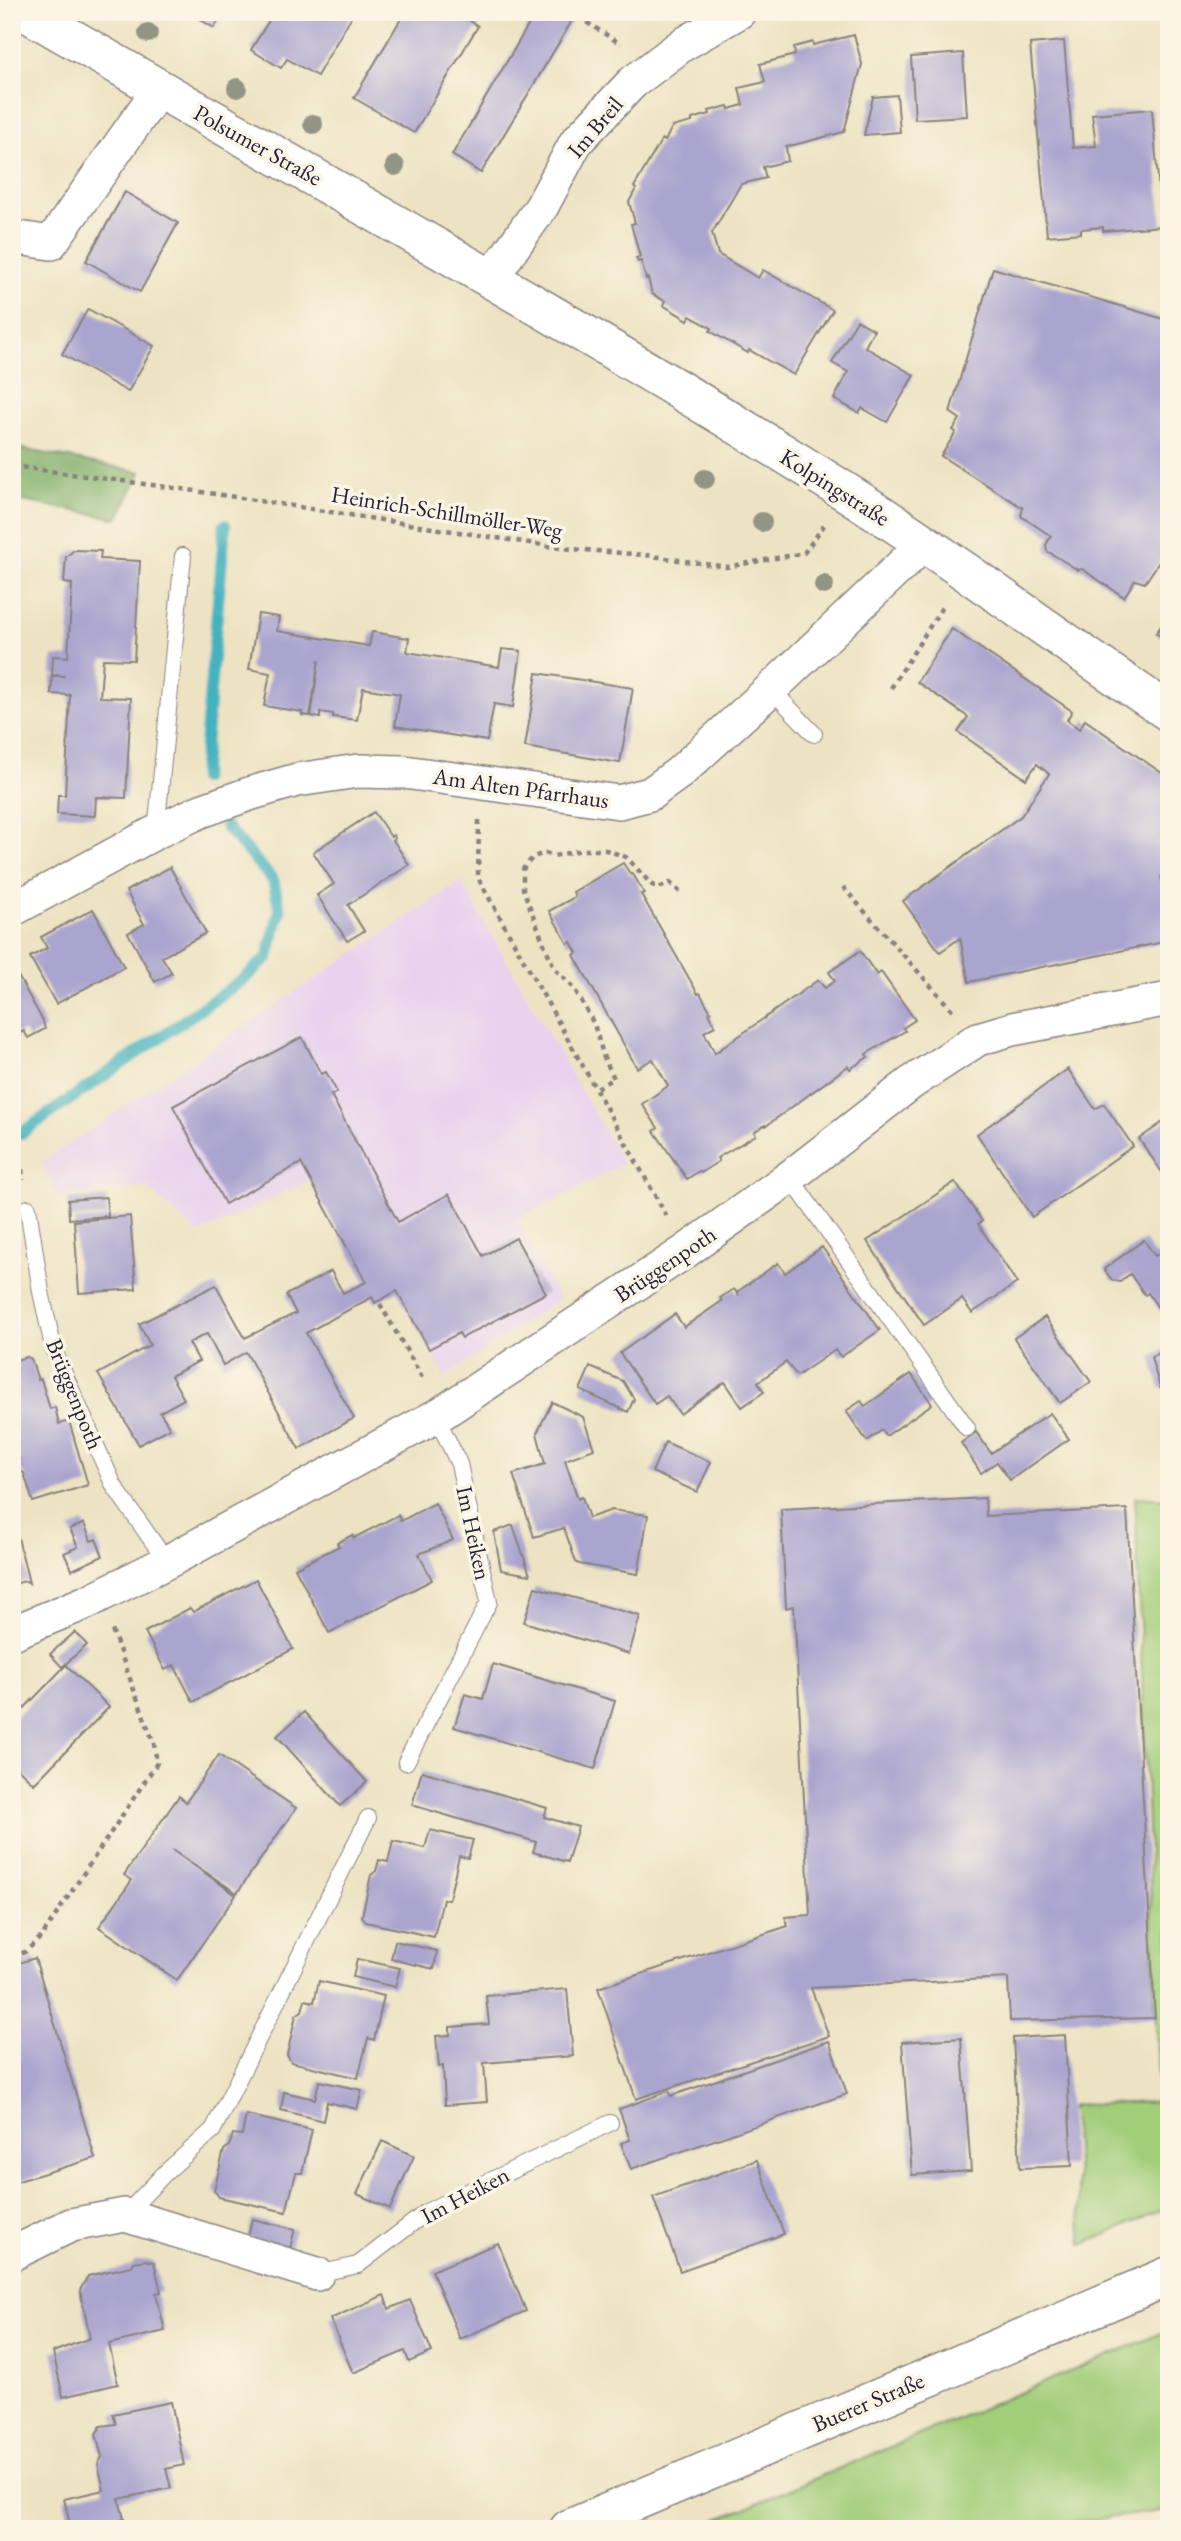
<svg xmlns="http://www.w3.org/2000/svg" width="1181" height="2541" viewBox="0 0 1181 2541" font-family="'EB Garamond',serif">
  <style>
    .built { fill: #e8d2ee }
    .green { fill: #a2cd79; stroke: #62785a; stroke-width: 2 }
    .forest { fill: #81b069; stroke: #526952; stroke-width: 2 }
    .lines { fill: none; stroke-linecap: round; stroke-linejoin: round }
    .stream { stroke: #44b2c0; stroke-width: 12 }
    .building { fill: #aaa5cf }
    .service-casing { stroke: #88827f; stroke-width: 18 }
    .minor-casing { stroke: #88827f; stroke-width: 36 }
    .secondary-casing { stroke: #88827f; stroke-width: 41 }
    .path { stroke: #88827f; stroke-width: 4.5; stroke-dasharray: 5 5; stroke-linecap: butt }
    .service { stroke: #fff; stroke-width: 16 }
    .minor { stroke: #fff; stroke-width: 33 }
    .secondary { stroke: #fff; stroke-width: 38 }
    .tree { fill: #929583 }
    .labels { text-anchor: middle; stroke-width: 7; stroke-linejoin: round; paint-order: stroke }
    .street-label { font-size: 23px; fill: #22223b; stroke: #fcf5e5 }
  </style>
  <rect width="100%" height="100%" fill="#fcf5e5"/>
  <filter id="ink" filterUnits="userSpaceOnUse"><feTurbulence type="fractalNoise" baseFrequency=".0143" numOctaves="2"/><feDisplacementMap in="SourceGraphic" scale="14" xChannelSelector="R" yChannelSelector="G"/><feConvolveMatrix kernelMatrix="1 2 1 2 8 2 1 2 1" color-interpolation-filters="sRGB"/></filter>
  <filter id="wash" filterUnits="userSpaceOnUse"><feTurbulence type="fractalNoise" baseFrequency=".00686" numOctaves="4" result="noise"/><feDisplacementMap in="SourceGraphic" scale="28" xChannelSelector="R" yChannelSelector="G"/><feGaussianBlur stdDeviation="1.57" result="paint"/><feColorMatrix in="noise" values="0 0 0 0 0 0 0 0 0 0 0 0 0 0 0 0 0 1.4 0 .05"/><feComposite in="paint" operator="in"/></filter>
  <g filter="url(#wash)">
    <rect width="100%" height="100%" fill="#ede3c3"/>
    <!-- built -->
    <path class="built" d="M461,881L623,1164L517,1220L559,1299L445,1377L397,1291L374,1303L372,1297L306,1333L286,1295L331,1271L343,1293L365,1281L310,1180L198,1234L146,1187L58,1196L42,1162Z"/>
    <!-- green -->
    <g class="green">
      <path d="M1135,1497L1169,1499V2207L1082,2245L1072,2105L1159,2102Z"/>
      <path d="M1169,2330V2510L1018,2529H695Z"/>
    </g>
    <!-- forest -->
    <path class="forest" d="M12,447L141,472L118,519L12,499Z"/>
    <g class="lines">
      <!-- stream -->
      <g class="stream">
        <path d="M202,779L225,525"/>
        <path d="M20,1134L244,979L268,957L280,910L273,880L226,827"/>
      </g>
    </g>
    <g id="blocks">
      <!-- building -->
      <g class="building">
        <path d="M188,12H224L214,28Z"/>
        <path d="M274,12H349L353,14L317,76L287,59L281,68L251,50Z"/>
        <path d="M405,12H456L478,26L414,133L354,98Z"/>
        <path d="M536,12H562L573,19L481,173L452,155Z"/>
        <path d="M854,35L862,64L844,132L786,147L788,161L763,167L766,178L741,184L712,233L718,254L758,278L763,270L833,310L794,375L749,350L748,353L710,331L712,328L690,316L688,320L663,305L665,301L652,294L648,278L646,279L641,261L638,262L636,258L640,257L631,224L635,223L629,202L636,189L634,187L662,139L665,141L672,127L692,122V119L710,114L709,111L728,106L729,109L743,105L739,88L765,82L760,64L795,55L794,47L813,42V45Z"/>
        <path d="M1064,41L1073,148L1096,146L1092,114L1152,109L1162,226L1103,231V227L1081,229V233L1047,236L1030,44Z"/>
        <path d="M963,53L967,116L915,119L911,57Z"/>
        <path d="M897,95L900,132L864,135L873,97Z"/>
        <path d="M125,192L178,223L140,292L86,261Z"/>
        <path d="M993,268L1167,320L1169,317V547L1145,583L1135,580L1124,597L1082,569L1078,570L1047,551L1046,545L1051,536L1021,516L1023,508L941,456L956,432L953,430L960,419L950,412Z"/>
        <path d="M88,309L154,346L128,392L62,354Z"/>
        <path d="M857,320L874,330L865,347L914,375L887,422L862,408L859,413L834,399L848,372L832,363Z"/>
        <path d="M74,550L101,551L100,559L140,561L134,660L103,659L100,697L131,698L126,798L96,797L95,816L57,814L58,795H65L70,695L51,694L52,676H65L52,675L53,656L68,657L72,584L64,583L66,557Z"/>
        <path d="M258,614L279,617L277,631L369,646L372,632L390,635L409,638L407,652L499,667L502,649L521,651L513,707L494,704L487,741L395,726L400,694L363,688L357,720L333,717V714L320,712V718L311,716L319,660L310,716L302,715V712L264,706L270,673L249,669Z"/>
        <path d="M1169,615V642L1156,633Z"/>
        <path d="M952,629L1072,711L1067,720L1079,729L1085,720L1169,778V851L1166,854L1169,856V875L1161,877L1169,906V941L969,982L960,938L940,952L903,901L1021,816L1049,774L1037,764L1026,779L958,732L968,717L917,682Z"/>
        <path d="M537,673L633,688L620,763L525,747Z"/>
        <path d="M374,812L391,837L393,835L395,838L393,840L409,865L348,905L364,931L347,941L317,895L334,884L313,852Z"/>
        <path d="M623,863L631,875L633,874L644,893L641,894L698,994L700,993L711,1012L709,1013L715,1026L704,1032L715,1053L818,980L825,988L835,981L829,972L860,951L877,975L881,972L915,1020L903,1028L905,1031L866,1054L868,1057L850,1069L848,1066L766,1126L765,1125L754,1132L756,1135L717,1158L719,1161L701,1173L699,1171L687,1179L654,1131L658,1128L642,1104L668,1086L653,1059L637,1068L574,955L577,953L571,942L568,944L549,911L575,897L573,892Z"/>
        <path d="M170,867L206,933L162,957L172,973L155,982L128,933L144,924L126,891Z"/>
        <path d="M93,909L124,967L56,1004L30,957L47,948L41,937Z"/>
        <path d="M12,965L43,1021L45,1029L28,1038L24,1031L12,1037Z"/>
        <path d="M302,1037L321,1074L326,1072L337,1092L331,1095L398,1222L449,1194L483,1256L516,1238L546,1293L462,1338L459,1333L429,1349L397,1291L375,1303L372,1297L306,1333L354,1418L299,1449L246,1352L223,1365L207,1334L204,1335L189,1343L199,1361L171,1376L184,1399L160,1412L170,1428L139,1445L98,1374L150,1345L139,1324L216,1285L245,1338L296,1313L286,1295L331,1271L343,1293L366,1282L301,1163L225,1204L173,1106Z"/>
        <path d="M1068,1069L1095,1109L1104,1104L1133,1146L1032,1217L977,1134Z"/>
        <path d="M1169,1118V1172L1164,1175L1139,1139Z"/>
        <path d="M955,1182L982,1221L978,1224L1017,1283L972,1313L962,1299L924,1325L867,1241Z"/>
        <path d="M106,1197L108,1216L69,1219L68,1200Z"/>
        <path d="M130,1216L136,1289L79,1293L74,1221Z"/>
        <path d="M1144,1240L1155,1256L1169,1247V1324L1148,1293L1145,1295L1130,1274L1120,1282L1112,1280L1104,1269Z"/>
        <path d="M822,1247L880,1330L841,1357L835,1350L797,1376L786,1362L758,1382L764,1392L742,1407L725,1382L680,1414L667,1396L655,1404L620,1353L675,1314L684,1327L722,1301L720,1298L734,1289L739,1296L737,1292L778,1263L785,1273Z"/>
        <path d="M1045,1317L1091,1382L1060,1403L1014,1338Z"/>
        <path d="M1169,1347V1386L1160,1388L1151,1357Z"/>
        <path d="M27,1357L31,1359L38,1380L41,1379L50,1409L55,1407L59,1424L69,1421L88,1485L33,1502L24,1473L17,1470L20,1461L16,1448L12,1449V1361Z"/>
        <path d="M590,1367L623,1381L634,1399L628,1412L580,1390Z"/>
        <path d="M911,1374L932,1404L886,1436L882,1430L867,1441L846,1411L861,1401L865,1406Z"/>
        <path d="M552,1402L583,1417L594,1449L565,1460L578,1499L582,1497L589,1518L612,1510L648,1515L638,1574L579,1564L576,1562L564,1528L534,1537L513,1474L545,1464L537,1433Z"/>
        <path d="M1050,1413L1069,1439L1010,1480L997,1462L981,1473L961,1443L976,1432L991,1453Z"/>
        <path d="M665,1442L711,1462L697,1492L652,1472Z"/>
        <path d="M985,1498L986,1516L1127,1509L1155,2018L1010,2021L1008,1978L811,1988L829,2036L636,2099L598,1988L788,1926L785,1917L810,1915L794,1606L786,1608L781,1509Z"/>
        <path d="M435,1503L453,1540L419,1554L432,1580L329,1633L295,1568L339,1546L337,1543L352,1535L354,1538L398,1515L401,1521Z"/>
        <path d="M12,1517H13L29,1583L26,1581L12,1584Z"/>
        <path d="M84,1523L91,1541L96,1539L103,1556L72,1570L64,1553L78,1547L70,1529Z"/>
        <path d="M513,1525L530,1575L501,1570L494,1532Z"/>
        <path d="M256,1579L293,1649L193,1702L174,1665L165,1670L145,1632L190,1608L193,1612Z"/>
        <path d="M535,1587L640,1616L629,1654L524,1622Z"/>
        <path d="M75,1632L87,1645L62,1667L50,1654Z"/>
        <path d="M493,1664L615,1701L595,1769L454,1727L465,1694L483,1699Z"/>
        <path d="M66,1665L109,1707L34,1784L12,1763V1721Z"/>
        <path d="M304,1712L367,1782L340,1806L277,1736Z"/>
        <path d="M219,1755L296,1808L237,1893L172,1850L236,1895L177,1980L99,1927L132,1880L124,1875L151,1836L179,1796L186,1802Z"/>
        <path d="M422,1771L547,1808L544,1817L578,1827L567,1862L533,1852L536,1842L412,1805Z"/>
        <path d="M430,1830L473,1840L468,1858L459,1856L449,1899H443L434,1937L366,1922L362,1916L371,1875L376,1871L379,1860L388,1862L393,1841L425,1848Z"/>
        <path d="M395,1941L437,1951L434,1969L391,1959Z"/>
        <path d="M35,1958L95,2158L12,2183V1965Z"/>
        <path d="M357,1959L400,1968L395,1987L353,1977Z"/>
        <path d="M319,1981L384,1996L374,2040L368,2038L358,2078L291,2062L287,2055L296,2015L302,2011L305,2000L314,2002Z"/>
        <path d="M567,1989L573,2056L484,2063L487,2102L445,2105L443,2066L439,2067L436,2036L450,2035V2027L489,2024L486,1996Z"/>
        <path d="M1065,2035L1072,2166L1020,2168L1013,2038Z"/>
        <path d="M961,2038L971,2171L912,2175L902,2042Z"/>
        <path d="M829,2041L847,2094L631,2169L621,2143L630,2140L619,2109L669,2091L671,2096Z"/>
        <path d="M319,2081L362,2090L357,2109L327,2102L323,2121L281,2110L284,2092L315,2099Z"/>
        <path d="M246,2115L312,2130L302,2173H296L286,2212L219,2197L214,2190L224,2150L229,2146L233,2134L242,2135Z"/>
        <path d="M382,2141L414,2156L390,2209L357,2194Z"/>
        <path d="M757,2160L784,2234L680,2271L653,2197Z"/>
        <path d="M252,2219L295,2229L290,2248L248,2237Z"/>
        <path d="M498,2243L526,2311L460,2339L432,2271Z"/>
        <path d="M146,2260L154,2262L161,2292L156,2293L165,2331L109,2344L118,2384L63,2397L53,2352L90,2338L80,2290L88,2276L132,2266L134,2262Z"/>
        <path d="M384,2295L389,2309L410,2300L432,2352L409,2362L405,2351L353,2373L330,2319Z"/>
        <path d="M171,2402L184,2465L166,2469L171,2488L119,2499L124,2519L102,2529H71L64,2499L104,2490L98,2464L102,2457L96,2434L101,2426L116,2424L113,2414Z"/>
      </g>
    </g>
  </g>
  <g filter="url(#ink)">
    <use href="#blocks" fill-opacity="0" stroke="#88827f" stroke-width="2"/>
    <g class="lines">
      <!-- service casing -->
      <g class="service-casing">
        <g id="service">
          <path d="M771,689L814,734"/>
          <path d="M156,832L183,556"/>
          <path d="M790,1177L967,1428"/>
          <path d="M28,1208L41,1292L54,1351L114,1486L167,1562"/>
          <path d="M406,1762L489,1602L459,1464L436,1416"/>
          <path d="M125,2215L166,2172L213,2130L368,1818"/>
          <path d="M317,2274L358,2265L428,2211L610,2123"/>
        </g>
      </g>
      <!-- minor casing -->
      <g class="minor-casing">
        <g id="minor">
          <path d="M12,237L51,243L159,89"/>
          <path d="M490,280L542,206L576,142L632,83L682,45L739,12"/>
          <path d="M12,910L156,832L201,811L249,794L297,780L358,771L404,772L619,802L650,794L679,773L771,689L924,544"/>
          <path d="M12,1633L87,1602L167,1562L442,1413L686,1251L790,1177L911,1083L978,1039L1012,1029L1169,999"/>
          <path d="M12,2254L71,2225L125,2215L317,2274"/>
        </g>
      </g>
      <!-- secondary casing -->
      <g class="secondary-casing">
        <g id="secondary">
          <path d="M26,12C300,171 578,324 846,492C956,561 1060,641 1169,712"/>
          <path d="M569,2529L1169,2276"/>
        </g>
      </g>
      <!-- path -->
      <g class="path">
        <path d="M570,12L621,44"/>
        <path d="M12,466L196,491L561,548L645,555L726,567L804,553L825,524"/>
        <path d="M891,688L944,604"/>
        <path d="M479,820L478,878L667,1217"/>
        <path d="M843,887L954,1012"/>
        <path d="M597,1088L614,1078L604,1058L594,1024L574,988L555,969L544,944L523,889V869L533,857L545,853L554,856L582,850H606L626,857L652,885L659,888L670,883L680,892"/>
        <path d="M12,1152L22,1169L23,1180"/>
        <path d="M380,1304L424,1381"/>
        <path d="M12,1956L25,1952L42,1936L157,1763L154,1744L112,1630"/>
      </g>
      <!-- service -->
      <use href="#service" class="service"/>
      <!-- minor -->
      <use href="#minor" class="minor"/>
      <!-- secondary -->
      <use href="#secondary" class="secondary"/>
    </g>
    <!-- trees -->
    <g class="tree">
      <circle cx="148" cy="33" r="10"/>
      <circle cx="237" cy="88" r="10"/>
      <circle cx="313" cy="124" r="10"/>
      <circle cx="395" cy="166" r="10"/>
      <circle cx="705" cy="479" r="10"/>
      <circle cx="762" cy="522" r="10"/>
      <circle cx="824" cy="585" r="10"/>
    </g>
  </g>
  <g class="labels">
    <!-- street labels -->
    <g class="street-label">
      <text transform="translate(595 127) rotate(-50)" y="8">Im Breil</text>
      <text transform="translate(258 145) rotate(29)" y="8">Polsumer Straße</text>
      <text transform="translate(835 487) rotate(32)" y="8">Kolpingstraße</text>
      <text transform="translate(447 512) rotate(9)" y="8">Heinrich-Schillmöller-Weg</text>
      <text transform="translate(521 788) rotate(8)" y="8">Am Alten Pfarrhaus</text>
      <text transform="translate(665 1264) rotate(-34)" y="8">Brüggenpoth</text>
      <text transform="translate(75 1394) rotate(68)" y="8">Brüggenpoth</text>
      <text transform="translate(474 1533) rotate(78)" y="8">Im Heiken</text>
      <text transform="translate(465 2195) rotate(-28)" y="8">Im Heiken</text>
      <text transform="translate(868 2402) rotate(-23)" y="8">Buerer Straße</text>
    </g>
  </g>
  <!-- margin -->
  <rect width="1181" height="2541" fill="none" stroke="#fcf5e5" stroke-width="42"/>
</svg>
